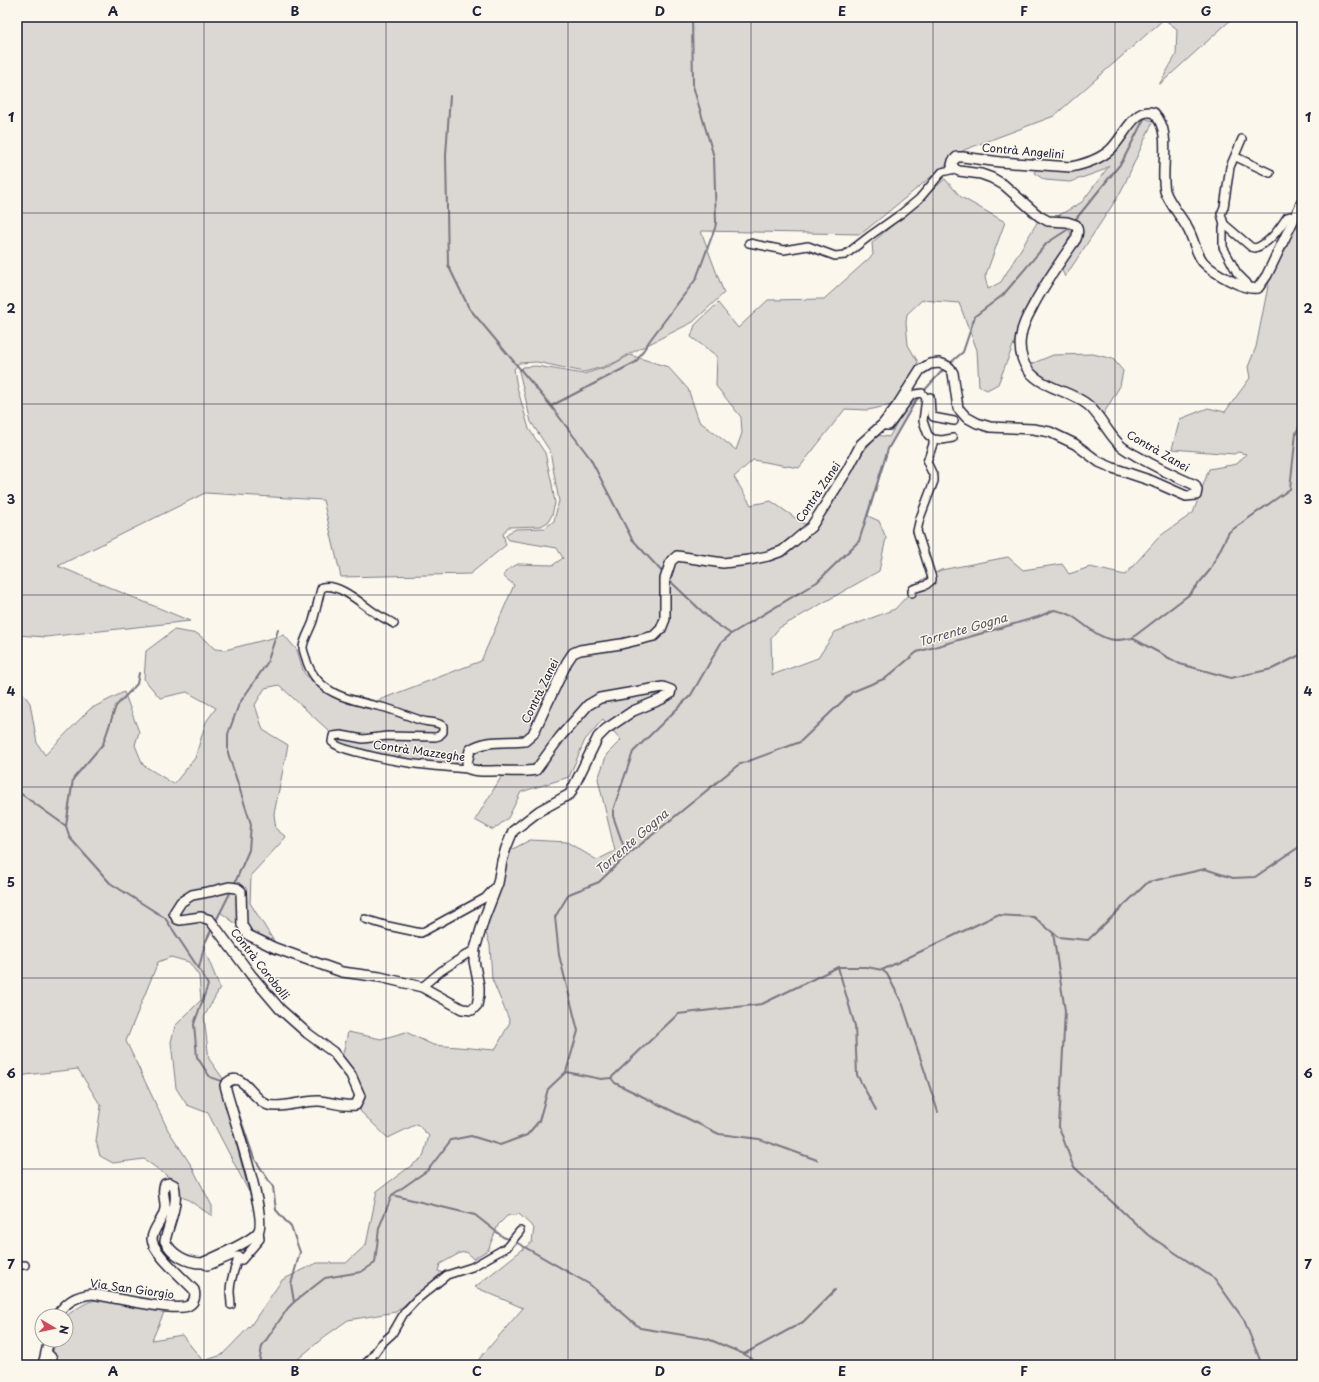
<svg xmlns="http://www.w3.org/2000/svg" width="1319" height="1382" viewBox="0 0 1319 1382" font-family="'Playpen Sans',sans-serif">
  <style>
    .green { fill: #dbd8d3; stroke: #7e7d87 }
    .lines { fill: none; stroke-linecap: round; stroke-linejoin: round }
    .stream { stroke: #787681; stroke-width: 2 }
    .minor-casing { stroke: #22223b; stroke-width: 10 }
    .tertiary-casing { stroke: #22223b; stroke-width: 12 }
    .minor { stroke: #fbf7ec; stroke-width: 7 }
    .tertiary { stroke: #fbf7ec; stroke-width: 9 }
    .grid { fill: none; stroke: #22223b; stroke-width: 1; stroke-opacity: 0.55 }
    .labels { text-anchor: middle; stroke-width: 3; stroke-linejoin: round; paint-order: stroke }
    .street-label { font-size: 11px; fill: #22223b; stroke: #fbf7ec }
    .water-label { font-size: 12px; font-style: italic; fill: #545364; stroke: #fbf7ec }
    .neatline { fill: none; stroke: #22223b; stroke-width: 1.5 }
    .grid-label { font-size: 13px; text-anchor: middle; font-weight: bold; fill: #22223b }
  </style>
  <rect width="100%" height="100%" fill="#fbf7ec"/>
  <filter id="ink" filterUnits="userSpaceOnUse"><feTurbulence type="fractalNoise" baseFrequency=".025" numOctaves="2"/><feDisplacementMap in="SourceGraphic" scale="8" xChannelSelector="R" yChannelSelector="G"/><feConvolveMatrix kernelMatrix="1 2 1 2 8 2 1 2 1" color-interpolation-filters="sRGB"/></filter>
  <g filter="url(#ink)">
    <!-- green -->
    <g class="green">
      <path d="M17,17H1234L1159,85L1176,55L1177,29L1164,19L1054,116L964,150L861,234L701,231L724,293L693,322L629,354L616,362L603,367L584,372L537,362L519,363L514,369L517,387L529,429L545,453L552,484L555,503L552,515L548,522L541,526L508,527L503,534L506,545L470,574L341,577L323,500L205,493L58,566L190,621L46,637L17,635Z"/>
      <path d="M1141,117L1153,121L1121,192L1065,277L1060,266L1079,233L1081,223L1056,217L1082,202L1109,166L1101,171L1070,182L1045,180L1034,173L1037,168C1069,172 1093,173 1117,149C1126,140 1133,127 1141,117Z"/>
      <path d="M945,179L961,197L1005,222L985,277L988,289L1001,282L1038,221L1069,228L1071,235L1025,315L998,384L987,390L979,386L977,350L959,303L922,300L907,314L906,323L908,345L918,362L896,404L868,410L845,409L799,468L753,460L734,477L751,505L771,501L804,524L820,521L856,461L877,435L889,437L907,407L899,405L919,394V398L911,408L888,449L868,516L879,521L886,538L879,571L779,628L771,638L772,675L818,658L835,632L895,609L922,580L941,570L1008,557L1023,570L1062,564L1069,574L1090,567L1125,575L1160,536L1193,513L1209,469L1237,464L1246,454L1238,452L1234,454L1172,449L1180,419L1208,408L1225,412L1250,378L1248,367L1256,347L1270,276L1302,208V1365H474L523,1308L475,1287L532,1242L534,1228L519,1214L507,1216L498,1225L488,1250L473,1259L467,1252L460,1253L440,1264L438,1271L443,1273L396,1312L348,1320L324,1337L298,1359L296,1365H51V1356L57,1340H66V1316C75,1310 85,1302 96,1300C113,1297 147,1307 165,1310L152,1340L182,1335L203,1361L222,1355L251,1325L282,1280L317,1263H346L366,1245L377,1191L423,1157L429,1136L417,1124L388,1138L360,1111L363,1096L342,1057L348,1032L381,1039L406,1032L433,1045L495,1050L510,1022L492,979L490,945L485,930L501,886L509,851L530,840L567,842L597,860L615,851L598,779L607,754L621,740L603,719L585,740L569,777L521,792L508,818L493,830L475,820L508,766L460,767L454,760L433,763L379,756L332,743L329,731L279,685L265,688L255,705L263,730L288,745L274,814L276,829L286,837L251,875L250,903L277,946L252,936L220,912L203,946L220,988L204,1017L209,1059L224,1080L221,1087L249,1192L208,1113L187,1105L176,1088L171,1042L175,1026L201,1000L199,976L189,962L171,957L158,962L126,1041L168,1130L191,1165L212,1206V1216L187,1199L178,1196L170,1178L144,1159L113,1163L100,1156L96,1141L101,1106L78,1069L25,1075L17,1081V685L30,703L37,743L45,755L90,709L124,692L139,732L135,745L143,765L174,784L195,758L206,722L216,708L187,692L160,698L144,679L146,651L174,630L198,634L215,649L225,650L284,635L297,650L304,673L320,689L366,705L481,661L514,585L503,576L507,570L518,564L553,565L563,558L557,548L509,540L506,536L508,533L516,529L545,528L554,521L559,501L550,451L531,422L519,371L523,367L536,366L584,374L610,366L630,355L668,367L688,389L699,421L736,450L742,433L741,417L716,386L717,356L691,337L695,325L718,303L738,328L768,300L824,299L873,255L872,243Z"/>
      <path d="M1093,354L1113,359L1123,371L1120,386L1101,418L1086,400L1076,392L1045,380L1036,374L1029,365L1053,355Z"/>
    </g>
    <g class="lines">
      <!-- stream -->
      <g class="stream">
        <path d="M450,96L446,155L448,265L469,308L551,406L590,458L632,539L664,574"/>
        <path d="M1075,220L1122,162L1146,115"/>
        <path d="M949,364L963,352L975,316L1003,295L1047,243L1070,228"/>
        <path d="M923,392L942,371"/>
        <path d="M551,406L636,362L650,340L696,279L715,228L716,223L714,157L693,86L692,17"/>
        <path d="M668,579L712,621L731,634"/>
        <path d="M1132,638L1190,594L1210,570L1229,532L1290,489L1296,433L1302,421"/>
        <path d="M1132,638L1180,664L1231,678L1272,669L1302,654"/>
        <path d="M139,673L137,684L116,706L103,744L73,779L66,826L70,838L110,883L165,918L201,972L208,985L194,1024L197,1057L210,1077L224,1082"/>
        <path d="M17,791L66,826"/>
        <path d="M627,856L613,816V810L633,752L691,695L721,643L731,634L817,582L859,541L888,449L919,395"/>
        <path d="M234,885L249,850L251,824L228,753V734L239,704L267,663L278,630"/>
        <path d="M215,923L232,889"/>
        <path d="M1053,933L1065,1011L1059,1127L1073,1166L1148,1235L1215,1279L1244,1320L1262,1365"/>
        <path d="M838,967L855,1026L857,1075L876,1110"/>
        <path d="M199,968L205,943L212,929"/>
        <path d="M882,970L887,974L903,1005L938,1112"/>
        <path d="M566,1072L601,1079L611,1078L678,1014L762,1004L838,967H867L882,970L997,915L1034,917L1058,937L1088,940L1148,882L1205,869L1233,878L1255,877L1302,845"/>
        <path d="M611,1078L615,1083L719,1134L759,1139L817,1160"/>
        <path d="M235,1103L254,1158L273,1187L276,1210L291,1227L300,1252L291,1284L294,1302"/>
        <path d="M392,1195L475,1215L503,1237L510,1240"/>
        <path d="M514,1241L589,1284L640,1328L708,1339L744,1354L762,1365"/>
        <path d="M744,1354L803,1322L835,1290"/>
        <path d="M259,1365L262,1346L288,1308L294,1302L325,1278L361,1272L375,1263L379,1228L392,1195L428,1170L451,1140L471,1136L500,1145L527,1135L539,1121L548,1089L566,1072L578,1031L559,955L555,917L569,894L599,882L624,858L738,765L800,742L852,692L886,678L917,652L1038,617L1054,610C1059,611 1068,613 1072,616C1086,625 1098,639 1116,640C1121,640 1127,639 1132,638"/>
      </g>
      <!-- minor casing -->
      <g class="minor-casing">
        <g id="minor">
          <path d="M1242,139L1230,167L1224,207L1221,214L1224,224L1251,247L1255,248C1270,243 1279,229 1287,217L1290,216L1294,219"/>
          <path d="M1236,157L1270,173"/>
          <path d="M1224,224L1223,228V247L1237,273L1247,283V288"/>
          <path d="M749,243L784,250L808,246L835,256L845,255L871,235L902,213L919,199L942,172L955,169"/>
          <path d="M930,397L931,413L933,417L954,421"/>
          <path d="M883,424L886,426H889L911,396L915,394L922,393L926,398L923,421L928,435L933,439L942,440L953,438"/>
          <path d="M912,593V591L913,589L926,585L932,580V578L917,531L920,518L934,481V477L927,462L933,444V439"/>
          <path d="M394,624C390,621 385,619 380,616C364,607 342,583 322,587L321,589C318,600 316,611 313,621C310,630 304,639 303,647C303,652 306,657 307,662C319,696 352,700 382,707C395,710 407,716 420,720C427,723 437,721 443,726V732L439,736L435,737L387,736L363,739L341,735L333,736L332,742C338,748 349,750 357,752C394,763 432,766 469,769"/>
          <path d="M365,919L388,926L421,933L485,898L494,888"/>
          <path d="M422,987L441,971L475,949"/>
          <path d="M242,1260L260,1239L259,1231"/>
          <path d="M202,1263L207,1266L211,1265L232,1256H239C235,1267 230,1280 230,1291C230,1296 231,1300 231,1305"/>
          <path d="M17,1265H25"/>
          <path d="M46,1351L53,1358V1365"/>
          <path d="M364,1365L371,1358L381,1344L392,1334L404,1313L416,1300L447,1275L472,1267L507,1247L520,1231"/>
        </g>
      </g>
      <!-- tertiary casing -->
      <g class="tertiary-casing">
        <g id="tertiary">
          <path d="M56,1316C67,1302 74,1296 93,1294C110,1297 174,1312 188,1306C194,1303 196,1297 194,1290C185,1280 152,1252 152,1239C153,1227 164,1220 165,1208C166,1200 161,1192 165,1184L170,1183L174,1185C179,1205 169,1222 165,1241C172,1255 187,1263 202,1263C215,1257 251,1242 258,1232C269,1218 230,1109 225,1085C241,1066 252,1100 268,1105C282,1109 303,1100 319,1101C332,1102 343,1107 356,1105L360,1096L351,1075L333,1052L307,1033L280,1009L252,976L210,920L201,917L180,920L177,919L174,913L181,902L192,895L213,891L229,887L237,888L241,891L242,925L248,935L275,948L342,972L380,977L422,987L462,1009L472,1010L477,1005L479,995V986L474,961L475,949L484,919L498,883L502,861L506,848L513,831L539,811L570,794L598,737L606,729L633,711L662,699L670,694L671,690L663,687L600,698L588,705L560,737L536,770C525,772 515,771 504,771C491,770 482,773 469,769L467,763L470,750C486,739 506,743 525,741L533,734L567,662L573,653L580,650L621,644L654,636L661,629L665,619V579L671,561L677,556L723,563L749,560L768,556L782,551L792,543L811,527L820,513L848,469L861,444L883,424L897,406L920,370L930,364L939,363L945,365L950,368L953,373L958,408L966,417L977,423L990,427L1033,429L1050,432L1075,444L1099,462L1113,468L1152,481L1186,496L1196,495L1197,490L1195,485C1174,476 1154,466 1135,455C1130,452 1124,449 1120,445C1107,433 1101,416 1088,405C1073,392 1050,390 1035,377C1023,368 1018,351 1021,336C1022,326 1027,317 1032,308C1044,284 1060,262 1076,239C1078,234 1079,230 1076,225L1067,222L1048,221L1039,216L1004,185L992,178L981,174L959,171L955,169L952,165L953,161L957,157H963L1000,162L1071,167C1085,164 1099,160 1110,150C1123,139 1134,106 1154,113C1173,133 1160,166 1165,191C1170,205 1182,217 1189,231C1194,241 1196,253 1203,262C1212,272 1245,291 1258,288L1267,275L1302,202"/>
          <path d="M43,1365L49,1340"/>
        </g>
      </g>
      <!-- minor -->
      <use href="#minor" class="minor"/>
      <!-- tertiary -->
      <use href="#tertiary" class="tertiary"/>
    </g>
  </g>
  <!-- grid -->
  <path class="grid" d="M204,17V1365M386,17V1365M568,17V1365M751,17V1365M933,17V1365M1115,17V1365M17,213H1302M17,404H1302M17,595H1302M17,787H1302M17,978H1302M17,1169H1302"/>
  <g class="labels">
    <!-- street labels -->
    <g class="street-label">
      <text transform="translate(1023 151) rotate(5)" y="4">Contrà Angelini</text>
      <text transform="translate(1158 451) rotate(30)" y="4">Contrà Zanei</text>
      <text transform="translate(818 492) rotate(-56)" y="4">Contrà Zanei</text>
      <text transform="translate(540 691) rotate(-64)" y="4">Contrà Zanei</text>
      <text transform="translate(419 751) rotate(8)" y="4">Contrà Mazzeghe</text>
      <text transform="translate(260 964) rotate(52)" y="4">Contrà Corobolli</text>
      <text transform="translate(132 1289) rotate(8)" y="4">Via San Giorgio</text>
    </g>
    <!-- water labels -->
    <g class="water-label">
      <text transform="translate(963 630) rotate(-16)" y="4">Torrente Gogna</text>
      <text transform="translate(632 842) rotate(-41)" y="4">Torrente Gogna</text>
    </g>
  </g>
  <!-- margin -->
  <rect width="1319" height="1382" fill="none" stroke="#fbf7ec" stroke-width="44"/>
  <!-- north arrow -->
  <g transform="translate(54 1328) rotate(99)"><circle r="19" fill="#fbf7ec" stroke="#a4a2a5"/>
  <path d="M0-3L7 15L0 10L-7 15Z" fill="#d1495b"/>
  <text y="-6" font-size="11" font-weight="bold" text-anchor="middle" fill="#22223b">N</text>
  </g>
  <rect x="22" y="22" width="1275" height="1338" class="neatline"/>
  <g class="grid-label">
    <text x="113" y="16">A</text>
    <text x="295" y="16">B</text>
    <text x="477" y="16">C</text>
    <text x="660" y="16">D</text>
    <text x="842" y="16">E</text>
    <text x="1024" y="16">F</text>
    <text x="1206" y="16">G</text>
    <text x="11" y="122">1</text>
    <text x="1308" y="122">1</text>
    <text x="11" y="313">2</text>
    <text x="1308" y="313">2</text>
    <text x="11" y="504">3</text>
    <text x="1308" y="504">3</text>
    <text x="11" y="696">4</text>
    <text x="1308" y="696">4</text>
    <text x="11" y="887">5</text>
    <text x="1308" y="887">5</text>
    <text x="11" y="1078">6</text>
    <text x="1308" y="1078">6</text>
    <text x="11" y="1269">7</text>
    <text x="1308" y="1269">7</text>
    <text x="113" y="1376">A</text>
    <text x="295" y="1376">B</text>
    <text x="477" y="1376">C</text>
    <text x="660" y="1376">D</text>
    <text x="842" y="1376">E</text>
    <text x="1024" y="1376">F</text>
    <text x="1206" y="1376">G</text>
  </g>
</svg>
